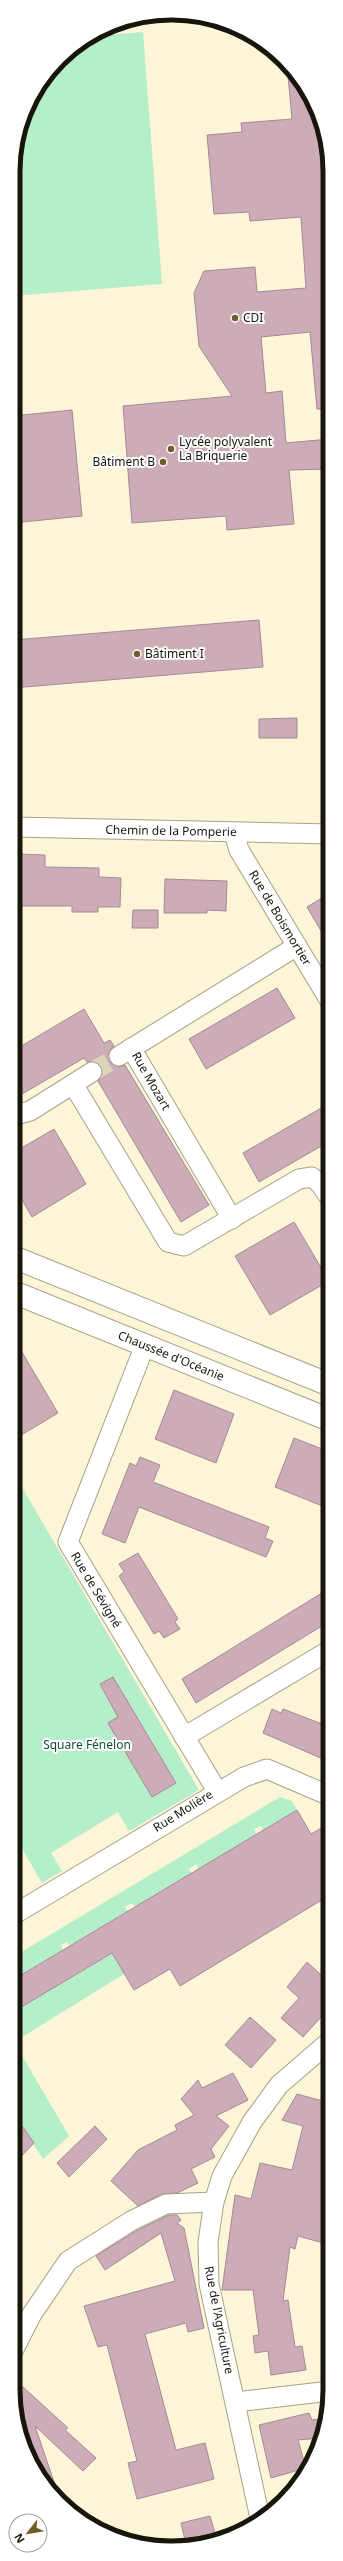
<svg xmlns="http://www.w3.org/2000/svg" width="343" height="2561" viewBox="0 0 343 2561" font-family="'Noto Sans',sans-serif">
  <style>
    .green { fill: #b4efca }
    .building { fill: #cbacb8; stroke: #a68995 }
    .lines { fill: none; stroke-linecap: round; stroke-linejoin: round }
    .street-tunnel { stroke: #dad4b8; stroke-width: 19; stroke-dasharray: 19 10; stroke-linecap: butt }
    .street-casing { stroke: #a8a185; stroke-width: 21 }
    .primary-casing { stroke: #a8a185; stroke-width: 24 }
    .street { stroke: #fff; stroke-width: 19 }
    .primary { stroke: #fff; stroke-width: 22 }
    .poi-dot { fill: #6d5f2c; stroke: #fff; stroke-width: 1.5 }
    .labels { text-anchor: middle; stroke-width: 4; stroke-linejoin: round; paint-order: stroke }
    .poi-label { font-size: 12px; fill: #18160b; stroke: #fff; text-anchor: start }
    .street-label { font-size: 12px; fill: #18160b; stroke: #fff }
    .park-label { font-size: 12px; fill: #124f31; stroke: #fff }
    .rim { fill: none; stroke: #18160b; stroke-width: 5 }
  </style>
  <rect width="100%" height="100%" fill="#fcf5d7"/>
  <!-- green -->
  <g class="green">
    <path d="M143,32L162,284L13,296V161L29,101L67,52L94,36Z"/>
    <path d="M13,1472L199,1790L129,1831L118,1812L51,1853L62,1871L42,1883L17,1840L13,1842Z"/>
    <path d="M280,1797L292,1801L297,1810L263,1830L261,1826L254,1829L257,1834L199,1869L196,1864L189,1869L192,1873L135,1907L132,1903L125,1907L128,1911L70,1946L67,1942L61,1945L63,1950L13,1980V1957Z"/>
    <path d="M112,1953L124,1974L14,2042L69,2136L43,2159L13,2113V2012Z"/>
  </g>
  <!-- building -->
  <g class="building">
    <path d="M287,65L318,111L330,161V409H317L310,332L261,337L266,393L282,391L286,443L330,439V469L289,470L294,524L227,530L226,516L132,523L123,406L232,396L199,346L194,293L204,271L255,267L257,292L306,288L301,217L250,221L249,212L214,214L207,135L242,132L241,123L292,119Z"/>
    <path d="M72,410L82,516L13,523V416Z"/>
    <path d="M259,620L263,667L13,688V640Z"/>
    <path d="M297,718V738H259V719Z"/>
    <path d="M18,854L45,855V867L99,868V877L121,878L120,907H98V912H72V906H15L17,889H13V859L18,860Z"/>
    <path d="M165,879L227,881L226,911L207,910V913H164Z"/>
    <path d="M330,893V946L307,907Z"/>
    <path d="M133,910H158V928H132Z"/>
    <path d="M277,988L295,1018L206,1069L189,1039Z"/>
    <path d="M84,1009L104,1043L110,1040L114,1046L109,1051L110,1062L119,1067L125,1065L209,1205L181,1222L98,1081L103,1072L97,1062H87L84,1058L22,1094L13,1079V1051Z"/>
    <path d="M330,1103V1141L259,1182L243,1153Z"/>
    <path d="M54,1129L86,1184L32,1217L13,1184V1153Z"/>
    <path d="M294,1222L329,1281L270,1315L235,1256Z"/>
    <path d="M13,1337L58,1413L23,1434L13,1417Z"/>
    <path d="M174,1390L234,1414L216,1463L155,1439Z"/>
    <path d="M294,1438L330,1452V1509L275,1487Z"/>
    <path d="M140,1457L160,1465L153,1482L269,1527L265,1538L273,1541L266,1557L139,1507L125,1543L102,1534L130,1463L136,1466Z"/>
    <path d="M138,1553L178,1619L175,1622L180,1629L164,1638L159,1631L154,1634L119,1576L124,1572L119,1564Z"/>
    <path d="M330,1588V1621L196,1703L182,1679Z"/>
    <path d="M113,1677L176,1783L152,1797L108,1723L118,1717L100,1684Z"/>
    <path d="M272,1709L281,1713L283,1709L330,1727V1762L263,1733Z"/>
    <path d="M297,1810L311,1834L330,1823V1895L180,1986L170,1969L134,1990L112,1953L13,2012V1980Z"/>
    <path d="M307,1962L330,1983V2007L303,2037L281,2018L299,1998L287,1987Z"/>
    <path d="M250,2017L276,2040L251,2068L225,2045Z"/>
    <path d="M233,2073L248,2100L216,2116L229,2126L211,2149L215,2157L191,2169L198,2183L177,2193L161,2194L138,2206L111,2181L138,2150L177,2130L175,2125L194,2115L181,2099L198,2080L202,2088Z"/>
    <path d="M297,2094L330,2103V2193L326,2210L330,2211V2234L327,2244L298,2236L295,2249L290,2247L283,2301L288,2300L295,2347L302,2346L306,2370L271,2375L268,2351L255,2353L253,2336L259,2335L253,2290H222L235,2195L251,2199L260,2163L292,2170L303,2126L282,2120Z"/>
    <path d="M13,2113L34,2143L13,2165Z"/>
    <path d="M95,2126L107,2139L69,2177L57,2163Z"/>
    <path d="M169,2215H177L181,2220L177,2223L184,2228L204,2328L188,2332L186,2323L145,2334L176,2450L205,2443L214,2479L137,2499L128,2463L137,2461L107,2345L98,2347L84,2306L175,2281L161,2233L105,2270L96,2256L136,2231Z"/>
    <path d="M13,2378L68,2428L65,2430L96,2458L83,2471L35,2426L55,2485L50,2487L25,2450L13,2390Z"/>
    <path d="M309,2413L312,2420L325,2418L320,2438L298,2440L306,2468L271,2478L259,2425Z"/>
    <path d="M210,2516L217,2540L186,2544L181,2523Z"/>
  </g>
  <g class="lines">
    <!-- street-tunnel -->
    <path class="street-tunnel" d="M92,1072L119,1056"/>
    <!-- street casing -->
    <g class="street-casing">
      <g id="street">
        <path d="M13,827L330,834"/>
        <path d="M234,833L239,850L330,1001"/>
        <path d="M131,1048L232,1219"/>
        <path d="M119,1056L297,946"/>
        <path d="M73,1084L92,1072"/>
        <path d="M13,1110L19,1114L30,1111L73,1084L168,1242L184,1246L299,1179L312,1177L321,1185L330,1198"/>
        <path d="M145,1345L68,1542L217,1791"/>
        <path d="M184,1737L330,1650"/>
        <path d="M13,1915L244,1777L267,1769L330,1796"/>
        <path d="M13,2351L32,2314L68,2261L131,2221L166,2204L214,2202"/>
        <path d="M236,2402L330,2391"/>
        <path d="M260,2518L209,2284L208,2242L214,2202L222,2176L252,2122L279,2085L330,2041"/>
      </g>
    </g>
    <!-- primary casing -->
    <g class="primary-casing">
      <g id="primary">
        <path d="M13,1257L330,1385"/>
        <path d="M13,1292L330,1420"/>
      </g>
    </g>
    <!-- street -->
    <use href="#street" class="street"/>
    <!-- primary -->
    <use href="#primary" class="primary"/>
  </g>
  <!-- markers -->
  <g class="poi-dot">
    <circle cx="235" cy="318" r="4"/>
    <circle cx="171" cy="449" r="4"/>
    <circle cx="163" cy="462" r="4"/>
    <circle cx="137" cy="654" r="4"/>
  </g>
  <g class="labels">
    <!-- poi labels -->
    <g class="poi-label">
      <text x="243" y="322">CDI</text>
      <text x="179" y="446">Lycée polyvalent<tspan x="179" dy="14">La Briquerie</tspan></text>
      <text x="155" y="466" text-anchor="end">Bâtiment B</text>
      <text x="145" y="658">Bâtiment I</text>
    </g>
    <!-- street labels -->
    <g class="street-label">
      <text transform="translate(171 831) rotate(1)" y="4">Chemin de la Pomperie</text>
      <text transform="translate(280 918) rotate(59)" y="4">Rue de Boismortier</text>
      <text transform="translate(151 1081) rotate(60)" y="4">Rue Mozart</text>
      <text transform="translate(171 1356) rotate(22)" y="4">Chaussée d'Océanie</text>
      <text transform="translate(96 1590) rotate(59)" y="4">Rue de Sévigné</text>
      <text transform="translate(183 1811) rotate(-32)" y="4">Rue Molière</text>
      <text transform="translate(219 2320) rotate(79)" y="4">Rue de l'Agriculture</text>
    </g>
    <!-- park labels -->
    <g class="park-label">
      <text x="87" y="1749">Square Fénelon</text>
    </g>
  </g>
  <!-- crop -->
  <path d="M0 0H343V2561H0ZM171 20H172A151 151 0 0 1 323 171V2390A151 151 0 0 1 172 2541H171A151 151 0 0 1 20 2390V171A151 151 0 0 1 171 20Z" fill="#fff" fill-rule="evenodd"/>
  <path class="rim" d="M171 20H172A151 151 0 0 1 323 171V2390A151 151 0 0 1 172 2541H171A151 151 0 0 1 20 2390V171A151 151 0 0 1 171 20Z"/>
  <!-- north arrow -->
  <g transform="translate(28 2533) rotate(239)"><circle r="19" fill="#ffffff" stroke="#a3a29d"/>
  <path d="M0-3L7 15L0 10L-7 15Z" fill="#6d5f2c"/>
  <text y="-6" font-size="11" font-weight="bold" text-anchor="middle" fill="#18160b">N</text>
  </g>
</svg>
